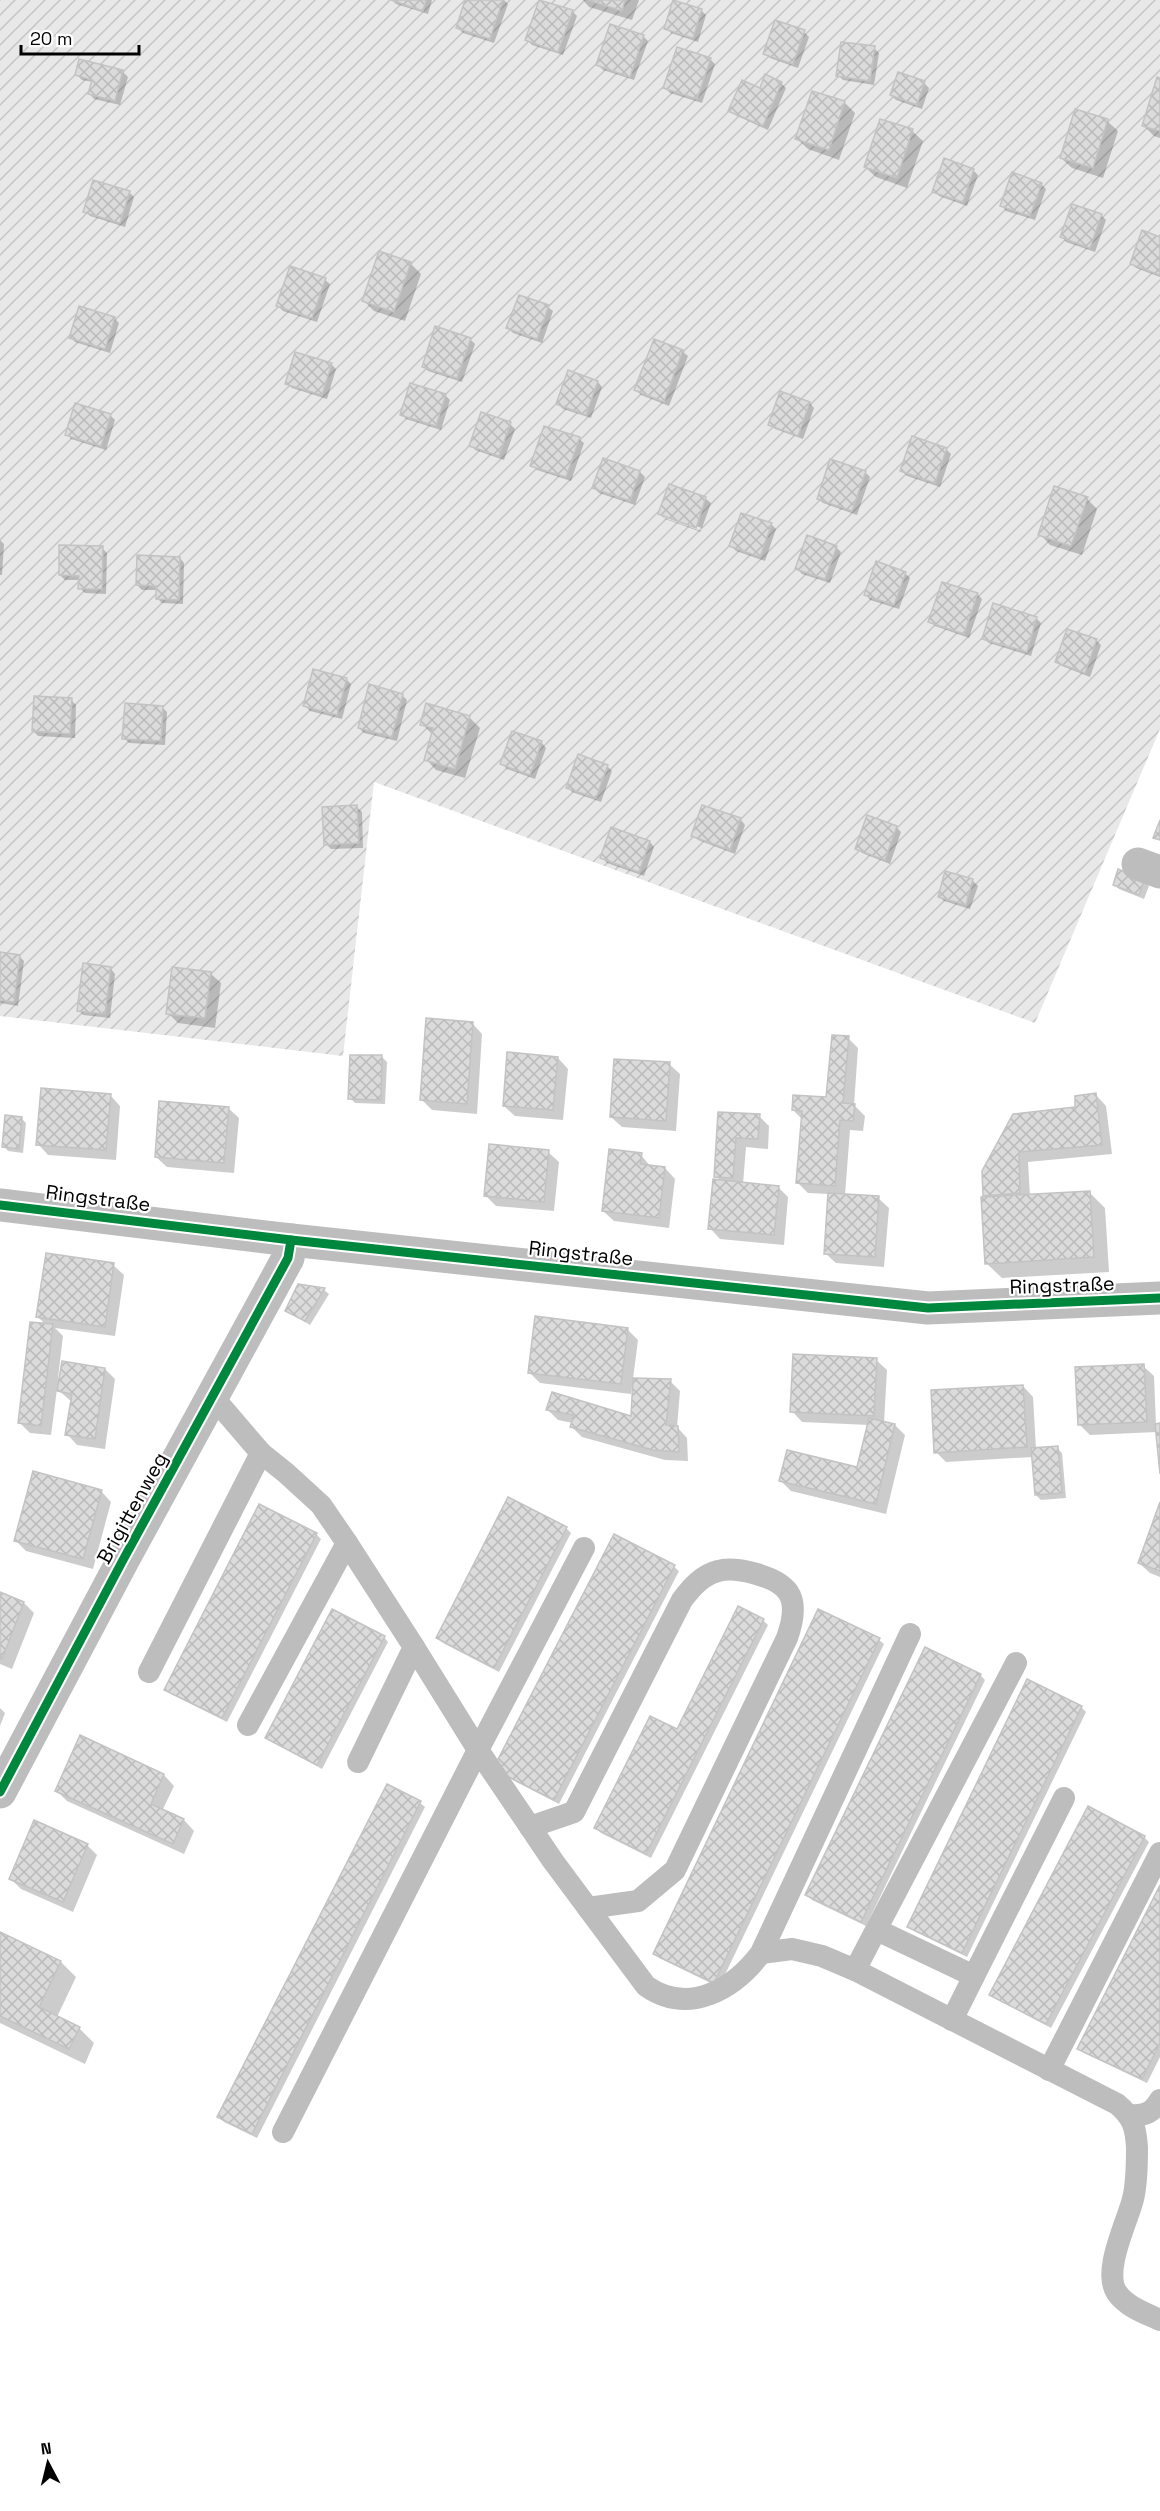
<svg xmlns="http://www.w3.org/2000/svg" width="1160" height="2511" viewBox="0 0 1160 2511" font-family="'Space Grotesk',sans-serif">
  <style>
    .garden { fill: url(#garden-furrows) }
    .shadow { fill: #0003 }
    .building { fill: url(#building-cross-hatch); stroke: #c3c3c3; stroke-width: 1.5 }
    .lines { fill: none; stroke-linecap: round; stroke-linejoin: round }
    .lane { stroke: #bdbdbd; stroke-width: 22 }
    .street { stroke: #bdbdbd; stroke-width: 33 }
    .cycleway-casing { stroke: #fff; stroke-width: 13 }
    .cycleway { stroke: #00873e; stroke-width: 9 }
    .labels { text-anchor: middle; stroke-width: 4.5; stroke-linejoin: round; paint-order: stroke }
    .street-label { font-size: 20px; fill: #000; stroke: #fff }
  </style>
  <defs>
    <pattern id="garden-furrows" width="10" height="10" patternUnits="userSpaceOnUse" patternTransform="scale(1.5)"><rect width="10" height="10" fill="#e8e8e8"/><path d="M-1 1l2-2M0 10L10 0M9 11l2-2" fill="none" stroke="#c5c5c5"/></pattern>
    <pattern id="building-cross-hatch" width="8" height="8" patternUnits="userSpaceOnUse" patternTransform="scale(1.5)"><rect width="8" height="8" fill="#dbdbdb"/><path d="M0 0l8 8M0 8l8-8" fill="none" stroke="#bababa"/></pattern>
  </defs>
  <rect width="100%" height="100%" fill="#fff"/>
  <!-- garden -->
  <path class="garden" d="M0,0H1160V729L1035,1023L374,782L343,1056L0,1016Z"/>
  <!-- shadow -->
  <g class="shadow">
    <path d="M392,0H432L428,14L396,4Z"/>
    <path d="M467,0H504L508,4L494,43L463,33L458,28Z"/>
    <path d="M583,0H639L632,20L589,7Z"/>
    <path d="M701,10L706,15L698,42L671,33L666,28Z"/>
    <path d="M572,11L577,16L563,55L532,45L527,40Z"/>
    <path d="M776,22L804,32L809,37L798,68L770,58L765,53Z"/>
    <path d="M643,36L648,41L634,80L603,70L598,65Z"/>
    <path d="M874,48L879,53L874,85L843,80L838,75Z"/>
    <path d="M710,59L715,64L702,103L670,93L665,88Z"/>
    <path d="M81,61L123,72L128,77L120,105L94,99L90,94L93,82L82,80L77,75Z"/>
    <path d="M1160,79V138L1154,136L1143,125Z"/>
    <path d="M781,83L786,88L768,130L735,115L730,110L761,90Z"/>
    <path d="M924,83L929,88L922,109L896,100L891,95Z"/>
    <path d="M844,102L855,113L839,160L808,149L797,139Z"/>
    <path d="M1107,121L1118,131L1103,178L1072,168L1061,158Z"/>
    <path d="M912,131L923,141L907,188L876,177L865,167Z"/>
    <path d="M973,170L978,175L967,206L939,196L934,191Z"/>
    <path d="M1041,184L1046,189L1035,220L1006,211L1002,206Z"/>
    <path d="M129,192L134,197L125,227L90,216L85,211Z"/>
    <path d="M1101,215L1106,220L1095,252L1066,242L1062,237Z"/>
    <path d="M1160,238V277L1136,268L1131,263Z"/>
    <path d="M410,263L421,274L405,321L374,311L364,301Z"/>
    <path d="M325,280L330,284L317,322L283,311L278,306Z"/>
    <path d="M548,307L553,311L542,343L513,333L508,328Z"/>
    <path d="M114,318L119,323L110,353L75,342L70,337Z"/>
    <path d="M470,339L475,344L462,382L428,371L423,366Z"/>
    <path d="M655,341L683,352L688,356L669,406L641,395L636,390Z"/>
    <path d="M331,364L336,369L327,399L292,388L287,384Z"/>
    <path d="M598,382L602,387L591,418L563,409L558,404Z"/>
    <path d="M445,395L450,400L441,430L406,419L402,415Z"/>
    <path d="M810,403L814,408L803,439L775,429L770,424Z"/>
    <path d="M110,415L115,420L106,450L71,439L67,434Z"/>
    <path d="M510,424L515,429L504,460L475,450L471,445Z"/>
    <path d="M579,439L584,443L571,481L537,470L532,465Z"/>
    <path d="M946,449L951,454L940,487L907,476L902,471Z"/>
    <path d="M604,460L640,472L645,477L635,505L599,493L594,488Z"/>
    <path d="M865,472L870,477L857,515L823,503L818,499Z"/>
    <path d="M670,486L706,499L711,503L702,528L664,515V518L660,514Z"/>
    <path d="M1087,499L1097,509L1082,555L1050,545L1040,534Z"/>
    <path d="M664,518L701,531V532L665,519Z"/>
    <path d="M771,524L776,529L765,561L736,551L731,546Z"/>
    <path d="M0,540L4,544L2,575H0Z"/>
    <path d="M836,547L841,552L830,583L802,574L797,569Z"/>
    <path d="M102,548L107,553L106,594L85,593L80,588V580H65L60,575Z"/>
    <path d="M180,558L184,563L183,604L162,603L157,598V590H142L137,585Z"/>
    <path d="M905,573L910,578L899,609L870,600L866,595Z"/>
    <path d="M977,594L982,599L969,638L935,626L930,621Z"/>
    <path d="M1036,618L1041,623L1031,656L989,643L984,639Z"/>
    <path d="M1096,640L1101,645L1090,677L1062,666L1057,661Z"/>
    <path d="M346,679L351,684L342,719L310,711L305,706Z"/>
    <path d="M402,695L407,700L397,741L364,733L359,728Z"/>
    <path d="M71,700L76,705L75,738L38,736L33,731Z"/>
    <path d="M427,705L470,718L480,728L465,778L436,770L426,759L433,735L422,724Z"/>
    <path d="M162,707L167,712L165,745L129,743L124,738Z"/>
    <path d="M513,732L542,743L546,748L535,779L507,769L502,764Z"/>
    <path d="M607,766L612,771L601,802L572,792L568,787Z"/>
    <path d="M703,806L741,820L745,825L735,854L698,840L693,835Z"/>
    <path d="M357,807L362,812L363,848L331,849L326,844Z"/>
    <path d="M896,827L901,832L890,864L862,853L857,848Z"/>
    <path d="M650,842L654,847L644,876L607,863L602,858Z"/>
    <path d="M946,873L973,881L978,886L970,909L944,901L939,897Z"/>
    <path d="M1144,881L1149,886L1144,899L1119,889L1114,884Z"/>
    <path d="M0,953L19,956L24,961L18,1006L0,1003Z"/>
    <path d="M111,969L115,974L110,1018L83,1015L79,1010Z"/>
    <path d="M210,973L221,983L215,1028L178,1023L168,1013Z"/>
    <path d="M472,1023L482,1034L477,1114L432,1110L422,1100Z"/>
    <path d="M848,1038L858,1048L854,1105L865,1116L863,1131L850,1130L845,1195L878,1198L889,1208L884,1267L836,1263L825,1253L830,1194L808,1193L797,1182L802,1119L793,1110L828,1099Z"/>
    <path d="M382,1057L387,1062L385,1104L355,1103L350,1098Z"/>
    <path d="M558,1058L568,1069L563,1120L515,1116L504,1106Z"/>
    <path d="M669,1064L680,1074L676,1131L622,1127L611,1117Z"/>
    <path d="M110,1095L120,1106L116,1160L48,1155L38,1144Z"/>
    <path d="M1096,1095L1106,1106L1112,1154L1028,1162L1030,1196L1090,1193L1105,1208L1109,1272L1002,1278L986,1263L988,1198L985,1195L984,1171Z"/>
    <path d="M228,1108L239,1118L234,1173L167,1167L156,1157Z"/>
    <path d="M720,1114L759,1116L769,1126L768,1149L746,1147L743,1184L778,1187L788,1197L784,1245L720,1239L710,1228L721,1181L716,1176Z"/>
    <path d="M21,1118L26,1123L23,1153L8,1151L4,1146Z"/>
    <path d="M548,1152L559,1162L554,1211L496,1206L485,1195Z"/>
    <path d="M641,1155L651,1167L665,1168L675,1179L669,1228L614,1221L603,1211Z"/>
    <path d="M113,1265L124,1275L115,1336L55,1328L63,1336L58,1378L105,1369L115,1379L105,1449L77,1445L67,1434L72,1402L57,1389L51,1435L30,1433L19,1422L46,1325L38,1317Z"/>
    <path d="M299,1286L324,1290L329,1294L310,1325L287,1311Z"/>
    <path d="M627,1329L638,1340L633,1379L670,1381L680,1391L677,1427L687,1438L688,1461L665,1460L582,1437L572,1427L573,1423L558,1420L547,1409L633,1418L634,1387H632L631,1394L540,1383L529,1372Z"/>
    <path d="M876,1360L887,1370L884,1423L895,1425L905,1435L886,1514L791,1491L781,1481L858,1469L869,1425L802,1422L792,1411Z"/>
    <path d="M1143,1366L1154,1376L1156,1425H1160V1459L1157,1432L1090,1435L1079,1424Z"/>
    <path d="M1023,1386L1033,1397L1036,1449L1057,1448L1062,1453L1066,1498L1041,1500L1036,1495L1033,1457L946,1462L936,1452Z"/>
    <path d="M101,1491L111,1502L93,1569L26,1551L16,1541Z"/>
    <path d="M1160,1506V1577L1150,1573L1139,1563Z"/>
    <path d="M566,1528L571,1533L499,1672L443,1643L438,1638Z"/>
    <path d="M316,1534L321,1539L227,1722L171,1694L166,1689Z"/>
    <path d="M674,1567L679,1571L559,1804L499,1773Z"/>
    <path d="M0,1593L24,1603L34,1613L12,1669L0,1664Z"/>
    <path d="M763,1620L768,1625L651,1858L601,1833L596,1828L677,1731Z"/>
    <path d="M384,1637L388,1642L322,1769L272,1742L267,1737Z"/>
    <path d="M879,1640L884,1644L719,1987L659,1958L655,1953Z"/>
    <path d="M980,1675L985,1680L866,1926L812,1900L807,1895Z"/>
    <path d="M1081,1707L1086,1712L967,1957L914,1931L909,1926Z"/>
    <path d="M0,1708L5,1713L0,1726Z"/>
    <path d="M80,1737L164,1775L174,1786L162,1811L184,1820L194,1831L184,1854L67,1801L56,1790Z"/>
    <path d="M420,1803L425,1807L257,2138L224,2122L219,2117Z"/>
    <path d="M1144,1837L1149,1842L1051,2028L996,1999L991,1994Z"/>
    <path d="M87,1845L97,1855L73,1912L21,1889L11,1879Z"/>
    <path d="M1160,1888V2057L1147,2083L1084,2053L1079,2048Z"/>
    <path d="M0,1933L61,1962L76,1977L57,2017L79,2028L94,2043L85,2064L0,2023Z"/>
  </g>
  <!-- building -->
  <g class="building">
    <path d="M391,0H426L423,11Z"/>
    <path d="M465,0H503L490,39L456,28Z"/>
    <path d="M539,0L573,10L558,52L525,40Z"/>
    <path d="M588,0H625L622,11Z"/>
    <path d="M673,0L702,9L693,38L664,29Z"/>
    <path d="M775,20L805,30L793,64L763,54Z"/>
    <path d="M610,24L644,35L630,77L596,65Z"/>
    <path d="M841,42L875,46L870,81L836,76Z"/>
    <path d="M677,47L711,58L697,99L663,88Z"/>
    <path d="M79,59L123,70L115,101L88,94L92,80L75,75Z"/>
    <path d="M898,72L925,81L917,105L890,95Z"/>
    <path d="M765,74L782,82L763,126L728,111L742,80L760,88Z"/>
    <path d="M1157,77L1160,78V131L1142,126Z"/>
    <path d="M812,91L845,101L829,150L795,139Z"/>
    <path d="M1075,109L1108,119L1093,168L1060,158Z"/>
    <path d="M880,119L913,129L897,178L864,167Z"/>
    <path d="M944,158L974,169L963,202L932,192Z"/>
    <path d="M1012,172L1042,183L1030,216L1000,206Z"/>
    <path d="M93,180L130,191L120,223L83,212Z"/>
    <path d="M1072,204L1102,214L1090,248L1060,237Z"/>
    <path d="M1142,230L1160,237V275L1130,264Z"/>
    <path d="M379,251L411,262L394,312L362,301Z"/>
    <path d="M290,266L326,278L312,318L276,306Z"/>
    <path d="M519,295L549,305L537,339L506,328Z"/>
    <path d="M79,306L115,317L105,349L69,338Z"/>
    <path d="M435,326L471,338L457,378L422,367Z"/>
    <path d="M654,339L683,350L664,402L634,390Z"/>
    <path d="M295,352L332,363L322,395L285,384Z"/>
    <path d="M568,370L598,381L586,415L556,404Z"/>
    <path d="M410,383L446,394L436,426L400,415Z"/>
    <path d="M780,391L810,402L798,436L768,425Z"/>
    <path d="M75,403L111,414L101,446L65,435Z"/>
    <path d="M481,412L511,422L499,456L469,446Z"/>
    <path d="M544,426L580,437L566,477L530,466Z"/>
    <path d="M912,436L947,448L935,483L900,471Z"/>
    <path d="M603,458L640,471L630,501L592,488Z"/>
    <path d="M830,459L866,471L852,511L817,499Z"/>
    <path d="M669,484L706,497L696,528L658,514Z"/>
    <path d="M1054,486L1088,497L1071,546L1038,535Z"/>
    <path d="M741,513L772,523L760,557L729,546Z"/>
    <path d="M807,535L837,546L825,579L795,569Z"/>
    <path d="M59,545L103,546L102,589H78L79,576L59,575Z"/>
    <path d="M137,555L180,557L179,600L156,599V586L136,585Z"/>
    <path d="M876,561L906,572L894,605L864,595Z"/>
    <path d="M942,582L978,593L964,634L928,622Z"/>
    <path d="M993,603L1037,617L1027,652L982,639Z"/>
    <path d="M1067,629L1097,639L1085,673L1055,662Z"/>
    <path d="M313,669L347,678L337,715L303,706Z"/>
    <path d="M369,684L403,694L392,737L358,728Z"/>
    <path d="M34,696L72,698L70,734L32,731Z"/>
    <path d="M125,703L163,706L161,741L122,739Z"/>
    <path d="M426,703L470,716L455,769L424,760L433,728L420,725Z"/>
    <path d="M512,731L542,741L530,775L500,764Z"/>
    <path d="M578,754L608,765L596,798L566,788Z"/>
    <path d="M357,805L359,843L324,845L322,807Z"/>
    <path d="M702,805L741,818L730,850L691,836Z"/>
    <path d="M867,815L897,826L885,860L855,849Z"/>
    <path d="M1160,820V840L1153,838Z"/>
    <path d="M611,827L650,841L639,872L600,858Z"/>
    <path d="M1118,869L1144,880L1139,895L1113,885Z"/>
    <path d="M945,871L973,879L966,905L938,897Z"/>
    <path d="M0,952L20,955L14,1002L0,1000Z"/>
    <path d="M83,963L111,967L105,1014L77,1011Z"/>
    <path d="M172,967L211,972L205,1018L166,1014Z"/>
    <path d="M426,1018L473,1022L467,1104L420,1100Z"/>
    <path d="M832,1035L849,1036L843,1103L855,1104L853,1121L840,1120L835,1186L796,1183L802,1111L792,1110L793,1095L826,1097Z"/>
    <path d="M507,1052L558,1057L553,1110L503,1106Z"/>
    <path d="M350,1055H382L381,1100L348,1099Z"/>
    <path d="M614,1059L670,1062L666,1121L610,1117Z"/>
    <path d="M41,1088L111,1094L106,1150L36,1145Z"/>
    <path d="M1096,1093L1102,1145L1019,1152L1020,1193L983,1196L982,1171L1013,1114L1075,1107V1096Z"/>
    <path d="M159,1101L229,1107L224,1163L155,1157Z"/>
    <path d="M718,1112L760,1114L758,1139L736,1138L733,1178L714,1177Z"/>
    <path d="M5,1115L22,1117L19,1149L2,1147Z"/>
    <path d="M489,1144L549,1150L544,1202L484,1196Z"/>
    <path d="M609,1149L642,1153L640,1164L665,1167L659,1218L602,1211Z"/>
    <path d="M713,1179L779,1186L774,1235L708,1229Z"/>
    <path d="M1090,1191L1094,1257L985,1264L981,1197Z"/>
    <path d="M828,1193L879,1196L875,1257L824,1254Z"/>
    <path d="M46,1253L114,1263L105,1327L36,1317Z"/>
    <path d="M298,1284L325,1288L305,1321L285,1311Z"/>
    <path d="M535,1316L628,1328L621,1384L528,1373Z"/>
    <path d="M30,1322L53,1324L41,1426L18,1423Z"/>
    <path d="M793,1354L877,1358L874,1416L790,1412Z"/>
    <path d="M62,1361L105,1368L95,1439L65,1435L72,1394L57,1391Z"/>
    <path d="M1144,1364L1147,1422L1078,1425L1075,1367Z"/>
    <path d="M633,1378L671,1379L666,1425L678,1426L679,1452L653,1450L570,1427L574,1415L546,1410L552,1392L631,1416Z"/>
    <path d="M1023,1385L1027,1447L934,1453L931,1390Z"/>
    <path d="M869,1418L895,1424L876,1504L779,1481L787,1450L857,1467Z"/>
    <path d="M1160,1423V1474L1155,1424Z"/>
    <path d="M1058,1446L1062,1493L1035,1495L1031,1448Z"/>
    <path d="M33,1471L102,1490L83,1559L14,1541Z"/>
    <path d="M508,1497L567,1527L494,1668L436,1638Z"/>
    <path d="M1160,1502V1571L1138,1563Z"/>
    <path d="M259,1504L317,1533L222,1718L164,1690Z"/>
    <path d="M614,1534L675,1565L554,1800L493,1769Z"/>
    <path d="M0,1592L24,1602L2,1659H0Z"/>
    <path d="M738,1606L764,1619L646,1854L594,1828L650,1716L677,1729Z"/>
    <path d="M332,1609L385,1636L317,1765L265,1738Z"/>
    <path d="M818,1609L880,1638L714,1983L653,1954Z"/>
    <path d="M925,1647L981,1674L861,1922L805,1895Z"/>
    <path d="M1027,1679L1082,1706L962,1953L907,1927Z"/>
    <path d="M80,1735L164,1774L151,1804L184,1819L173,1844L55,1791Z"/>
    <path d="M387,1784L421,1801L252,2134L217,2117Z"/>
    <path d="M1088,1806L1145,1836L1046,2024L989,1995Z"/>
    <path d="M34,1820L88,1844L63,1902L9,1879Z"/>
    <path d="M1160,1885V2043L1142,2079L1077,2049Z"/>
    <path d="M0,1932L61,1961L39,2007L80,2027L69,2049L0,2016Z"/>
  </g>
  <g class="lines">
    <!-- lane -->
    <g class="lane">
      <path d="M347,1543L414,1647L358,1762"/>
      <path d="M414,1647L478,1750L584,1548"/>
      <path d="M149,1672L261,1453L213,1397"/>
      <path d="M248,1725L347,1543L321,1505L286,1473L261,1453"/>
      <path d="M530,1827L574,1812L682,1600C691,1588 702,1575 718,1571C735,1566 777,1576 788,1592C797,1605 792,1624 787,1638L675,1870L638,1901L588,1908"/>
      <path d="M877,1930L974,1976L1064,1798"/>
      <path d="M761,1953L792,1949L822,1956L855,1970L1016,1663"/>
      <path d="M855,1970L1117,2104C1133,2117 1136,2128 1137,2148C1137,2165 1137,2183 1133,2199C1127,2223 1102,2271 1117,2293C1127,2307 1145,2313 1160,2320"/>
      <path d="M952,2020L974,1976"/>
      <path d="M1049,2070L1160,1853"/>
      <path d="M1130,2115C1145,2116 1152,2113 1160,2100"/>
      <path d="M283,2132L478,1750L553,1861L646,1986C689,2016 734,1989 761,1953L910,1634"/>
    </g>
    <!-- street -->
    <g class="street">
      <path d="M1138,864L1160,872"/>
      <path d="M0,1205L291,1240L928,1308L1160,1298"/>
      <path d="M0,1792L123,1560L288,1258L291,1240"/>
    </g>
    <!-- cycleway casing -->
    <g class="cycleway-casing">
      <g id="cycleway">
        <path d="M0,1205L291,1240L928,1308L1160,1298"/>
        <path d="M0,1792L123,1560L288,1258L291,1240"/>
      </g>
    </g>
    <!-- cycleway -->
    <use href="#cycleway" class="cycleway"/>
  </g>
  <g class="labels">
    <!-- street labels -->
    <g class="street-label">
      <text transform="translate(98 1198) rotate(7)" y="7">Ringstraße</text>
      <text transform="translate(581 1253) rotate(6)" y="7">Ringstraße</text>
      <text transform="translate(1062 1285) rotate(-2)" y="7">Ringstraße</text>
      <text transform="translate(132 1508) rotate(-61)" y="7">Brigittenweg</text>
    </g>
  </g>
  <!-- north arrow -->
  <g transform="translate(48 2463) rotate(353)" stroke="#ffffff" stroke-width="4.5" paint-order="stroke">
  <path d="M0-4.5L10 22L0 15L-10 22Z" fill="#000000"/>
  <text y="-9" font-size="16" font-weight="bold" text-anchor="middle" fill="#000000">N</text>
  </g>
  <!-- scale -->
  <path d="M21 45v9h118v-9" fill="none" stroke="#000000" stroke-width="3"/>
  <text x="30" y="45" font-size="18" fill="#000000" stroke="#ffffff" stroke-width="4.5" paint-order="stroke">20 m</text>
</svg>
